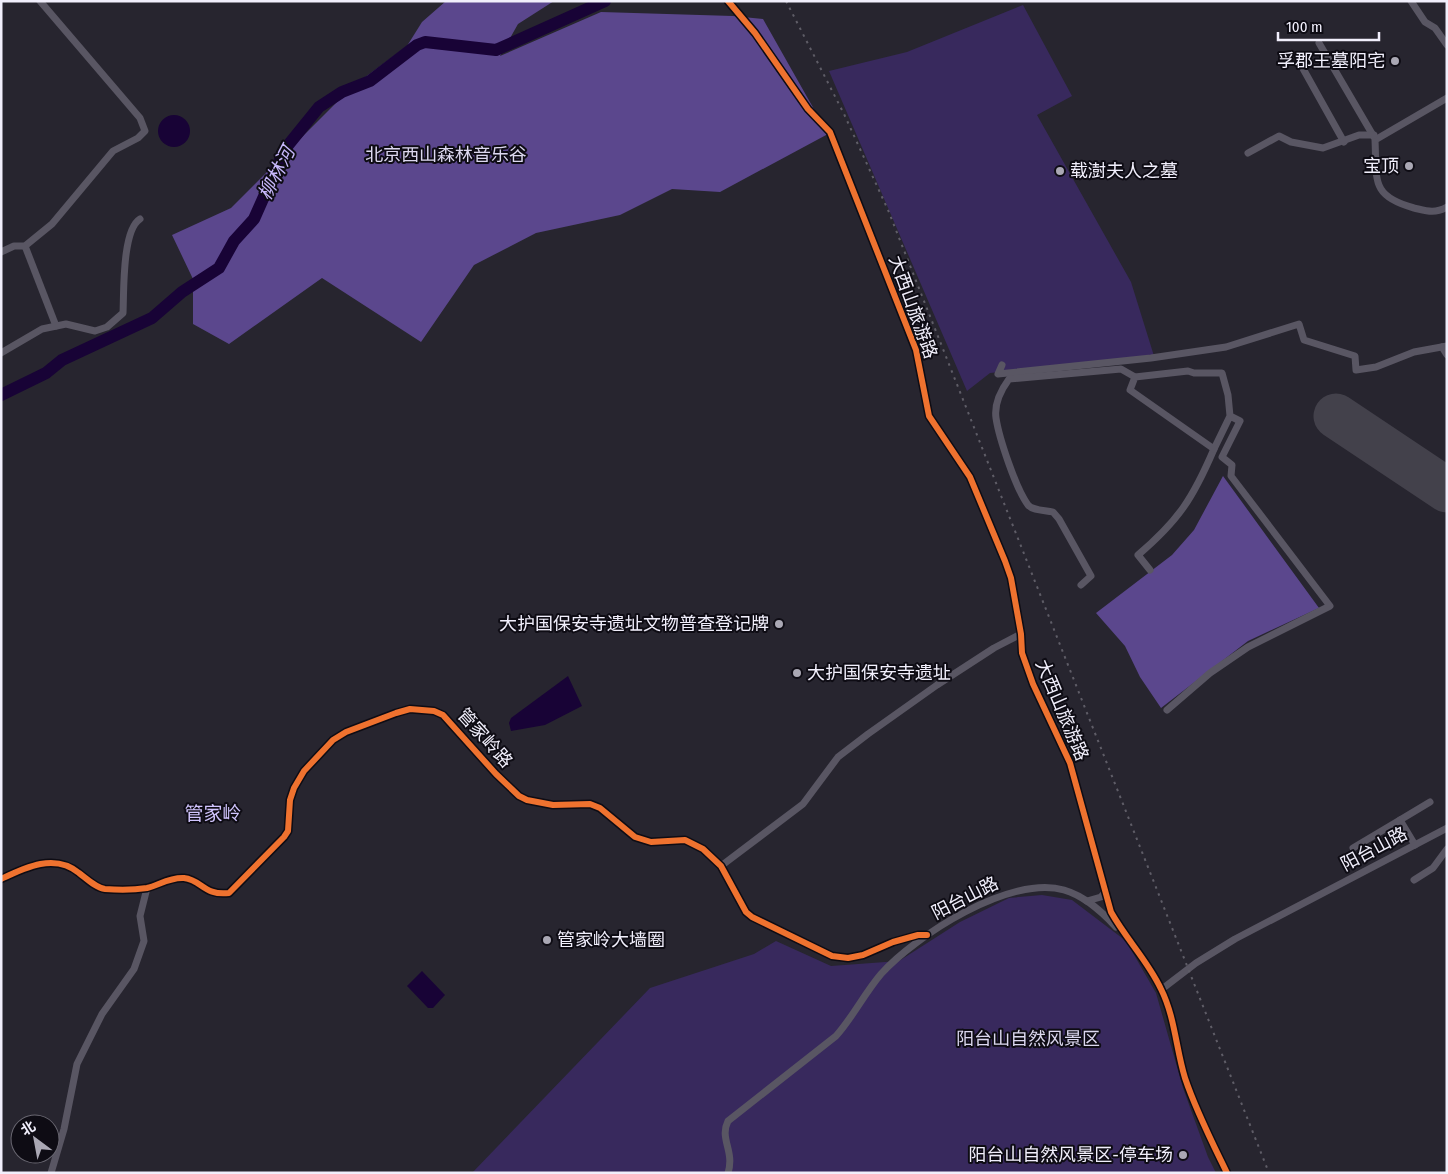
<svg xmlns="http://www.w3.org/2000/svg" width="1448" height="1174" viewBox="0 0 1448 1174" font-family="'Fira Sans Condensed','Noto Sans SC',sans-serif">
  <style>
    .green { fill: #38295d }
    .forest { fill: #5b478d }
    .water { fill: #180336 }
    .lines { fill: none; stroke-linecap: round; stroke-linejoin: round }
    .river { stroke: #180336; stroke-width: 12 }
    .runway { stroke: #43414b; stroke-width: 45 }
    .minor { stroke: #595663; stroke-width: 7 }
    .rail { stroke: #5f5d67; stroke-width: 2; stroke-dasharray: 2.5 5; stroke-linecap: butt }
    .cycleway-casing { stroke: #0e0c14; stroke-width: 9 }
    .cycleway { stroke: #ef722f; stroke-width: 6 }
    .poi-dot { fill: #aaa8b4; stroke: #0e0c14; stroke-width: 2 }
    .labels { text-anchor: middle; stroke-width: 4; stroke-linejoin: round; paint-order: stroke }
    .poi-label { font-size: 18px; fill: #f1effc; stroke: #0e0c14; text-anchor: end }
    .park-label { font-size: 18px; fill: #dcd8ef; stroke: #0e0c14 }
    .street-label { font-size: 18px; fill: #f1effc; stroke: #0e0c14 }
    .water-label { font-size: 19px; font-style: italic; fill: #c6b7fa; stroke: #0e0c14 }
    .neighbourhood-label { font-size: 19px; fill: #d1c5fe; stroke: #0e0c14 }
  </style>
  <rect width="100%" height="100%" fill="#27252f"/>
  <!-- green -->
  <g class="green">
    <path d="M1023,5L1072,96L1037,115L1131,282L1154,356L990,373L967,391L829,71L907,52Z"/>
    <path d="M1042,895L1072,900L1126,941L1156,993L1183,1088L1208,1157L1216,1173H472L650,988L754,954L776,941L831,966L899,961L960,922L1009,898Z"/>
  </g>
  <!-- forest -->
  <g class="forest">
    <path d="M446,1H554L518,24L500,56L601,12L733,16L763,19L828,134L720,192L672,189L620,215L536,233L474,265L421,342L322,278L229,344L193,324V279L172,235L231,208L352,87L407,46L422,22Z"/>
    <path d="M1223,476L1319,608L1248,641L1161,708L1140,677L1125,646L1096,613L1172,555L1194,530Z"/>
  </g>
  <!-- water -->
  <g class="water">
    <circle cx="174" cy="131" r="16"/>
    <path d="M568,676L582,706L545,725L511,731L509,723L511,718Z"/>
    <path d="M422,971L445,995L433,1008H428L407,986Z"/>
  </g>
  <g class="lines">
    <!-- river -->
    <path class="river" d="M1,395L46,373L62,360L152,318L182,292L219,268L234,241L254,219L285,149L319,107L342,92L370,81L417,45L425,42L496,50L605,1"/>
    <!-- runway -->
    <path class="runway" d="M1336,416L1447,490"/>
    <!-- minor -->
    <g class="minor">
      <path d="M728,1L755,33L808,109L830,132L916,350L929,416L970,477L1005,561L1011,578L1021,634L1022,653L1033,684L1070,763L1111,912C1126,939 1148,961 1161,989C1175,1017 1176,1049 1185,1078C1196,1111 1212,1142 1227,1173"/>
      <path d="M1411,1L1425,22L1435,28L1447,45"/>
      <path d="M1319,43L1374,137"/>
      <path d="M1301,65L1344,142"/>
      <path d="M1447,98L1375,140C1377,180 1370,196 1414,208C1427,211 1434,214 1447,207"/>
      <path d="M1248,153L1279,136L1291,142L1323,148L1359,135H1374"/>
      <path d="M25,246L56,326"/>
      <path d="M1,252L14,246H25L52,224L113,151L138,138L145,131L140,118L40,1"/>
      <path d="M1442,347L1447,355"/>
      <path d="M1,353L42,329L66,324L95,331L107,327L123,313C124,293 122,230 140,219"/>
      <path d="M1002,365L998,374L1151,358L1226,347L1299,324L1304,340L1355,356L1356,370L1376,367L1414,352L1447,346"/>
      <path d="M1150,570L1138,555C1179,520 1193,498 1214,449"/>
      <path d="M1081,585L1091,576L1059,519L1053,512C1046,510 1033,511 1028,505C1016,489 999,438 996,418C994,404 1001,390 1009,379L1121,369L1135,377"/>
      <path d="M1167,710L1210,673L1248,647L1330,606L1231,476L1232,465L1222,457L1240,421L1230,416L1228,395L1222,373H1194L1188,371L1135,377L1130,390L1214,449L1230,416"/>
      <path d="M1400,820L1430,802"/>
      <path d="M1353,848L1400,820L1415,845"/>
      <path d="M721,866L803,804L838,757L868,734L937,685L994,648L1021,634"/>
      <path d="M1,879C26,867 55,853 79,873C87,879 96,888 105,889C118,890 134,890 147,888C159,885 170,877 184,878C202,880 204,896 229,893L284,837L288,831L290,800L294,788L304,771L333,740L346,732L396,713L410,709L434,711L443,715L496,774L519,796L527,800L553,805L590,804L600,808L635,837L651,842L685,840L703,849L721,866L746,912L752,917L832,956L848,958L863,955L893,942L918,935H927"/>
      <path d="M1414,880L1433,868L1447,849"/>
      <path d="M1087,901L1101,897L1106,891"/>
      <path d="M1162,989L1196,963L1235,939L1447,828"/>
      <path d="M51,1173L64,1129L77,1064L102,1014L134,969L144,941L140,916L147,888"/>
      <path d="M728,1173C735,1151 719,1139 728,1121L836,1036C853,1017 864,994 881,974C915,936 1011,874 1064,890C1085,896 1102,912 1116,927"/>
    </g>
    <!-- rail -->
    <path class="rail" d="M786,1L844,114L888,210L1269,1173"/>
    <!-- cycleway casing -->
    <g class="cycleway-casing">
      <g id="cycleway">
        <path d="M728,1L755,33L808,109L830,132L916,350L929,416L970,477L1005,561L1011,578L1021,634L1022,653L1033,684L1070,763L1111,912C1126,939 1148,961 1161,989C1175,1017 1176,1049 1185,1078C1196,1111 1212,1142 1227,1173"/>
        <path d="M1,879C26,867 55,853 79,873C87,879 96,888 105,889C118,890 134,890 147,888C159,885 170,877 184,878C202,880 204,896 229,893L284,837L288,831L290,800L294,788L304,771L333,740L346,732L396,713L410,709L434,711L443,715L496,774L519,796L527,800L553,805L590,804L600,808L635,837L651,842L685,840L703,849L721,866L746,912L752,917L832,956L848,958L863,955L893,942L918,935H927"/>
      </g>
    </g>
    <!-- cycleway -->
    <use href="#cycleway" class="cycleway"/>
  </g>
  <!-- markers -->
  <g class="poi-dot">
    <circle cx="1395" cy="61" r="5"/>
    <circle cx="1409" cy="166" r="5"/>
    <circle cx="1060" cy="171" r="5"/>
    <circle cx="779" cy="624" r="5"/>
    <circle cx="797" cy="673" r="5"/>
    <circle cx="547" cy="940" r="5"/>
    <circle cx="1183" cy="1155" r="5"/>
  </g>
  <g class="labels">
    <!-- poi labels -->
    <g class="poi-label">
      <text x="1385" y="67">孚郡王墓阳宅</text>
      <text x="1399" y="172">宝顶</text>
      <text x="1070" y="177" text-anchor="start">载澍夫人之墓</text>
      <text x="769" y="630">大护国保安寺遗址文物普查登记牌</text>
      <text x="807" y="679" text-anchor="start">大护国保安寺遗址</text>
      <text x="557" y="946" text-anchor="start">管家岭大墙圈</text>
      <text x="1173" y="1161">阳台山自然风景区-停车场</text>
    </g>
    <!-- park labels -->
    <g class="park-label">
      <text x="446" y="161">北京西山森林音乐谷</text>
      <text x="1028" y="1045">阳台山自然风景区</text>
    </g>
    <!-- street labels -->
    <g class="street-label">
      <text transform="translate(913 307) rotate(70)" y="6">大西山旅游路</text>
      <text transform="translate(1062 710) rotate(67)" y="6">大西山旅游路</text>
      <text transform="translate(485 738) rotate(48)" y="6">管家岭路</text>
      <text transform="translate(1374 849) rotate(-28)" y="6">阳台山路</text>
      <text transform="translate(965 898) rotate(-27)" y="6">阳台山路</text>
    </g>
    <!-- water labels -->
    <g class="water-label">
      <text transform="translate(276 173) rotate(-63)" y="7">柳林河</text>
    </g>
    <!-- neighbourhood labels -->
    <g class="neighbourhood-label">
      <text x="213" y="820">管家岭</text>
    </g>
  </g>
  <!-- border -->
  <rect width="1448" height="1174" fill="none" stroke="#f1effc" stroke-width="5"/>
  <!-- north arrow -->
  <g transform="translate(35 1139) rotate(328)"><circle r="24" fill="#0e0c14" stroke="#696771"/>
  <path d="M0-4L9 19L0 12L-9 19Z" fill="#aaa8b4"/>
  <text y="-8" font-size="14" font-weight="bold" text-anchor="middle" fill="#f1effc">北</text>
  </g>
  <!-- scale -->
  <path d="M1278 32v8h101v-8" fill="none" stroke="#f1effc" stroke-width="2.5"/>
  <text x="1286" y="32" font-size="15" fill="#f1effc" stroke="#0e0c14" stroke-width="4" paint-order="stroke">100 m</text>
</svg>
